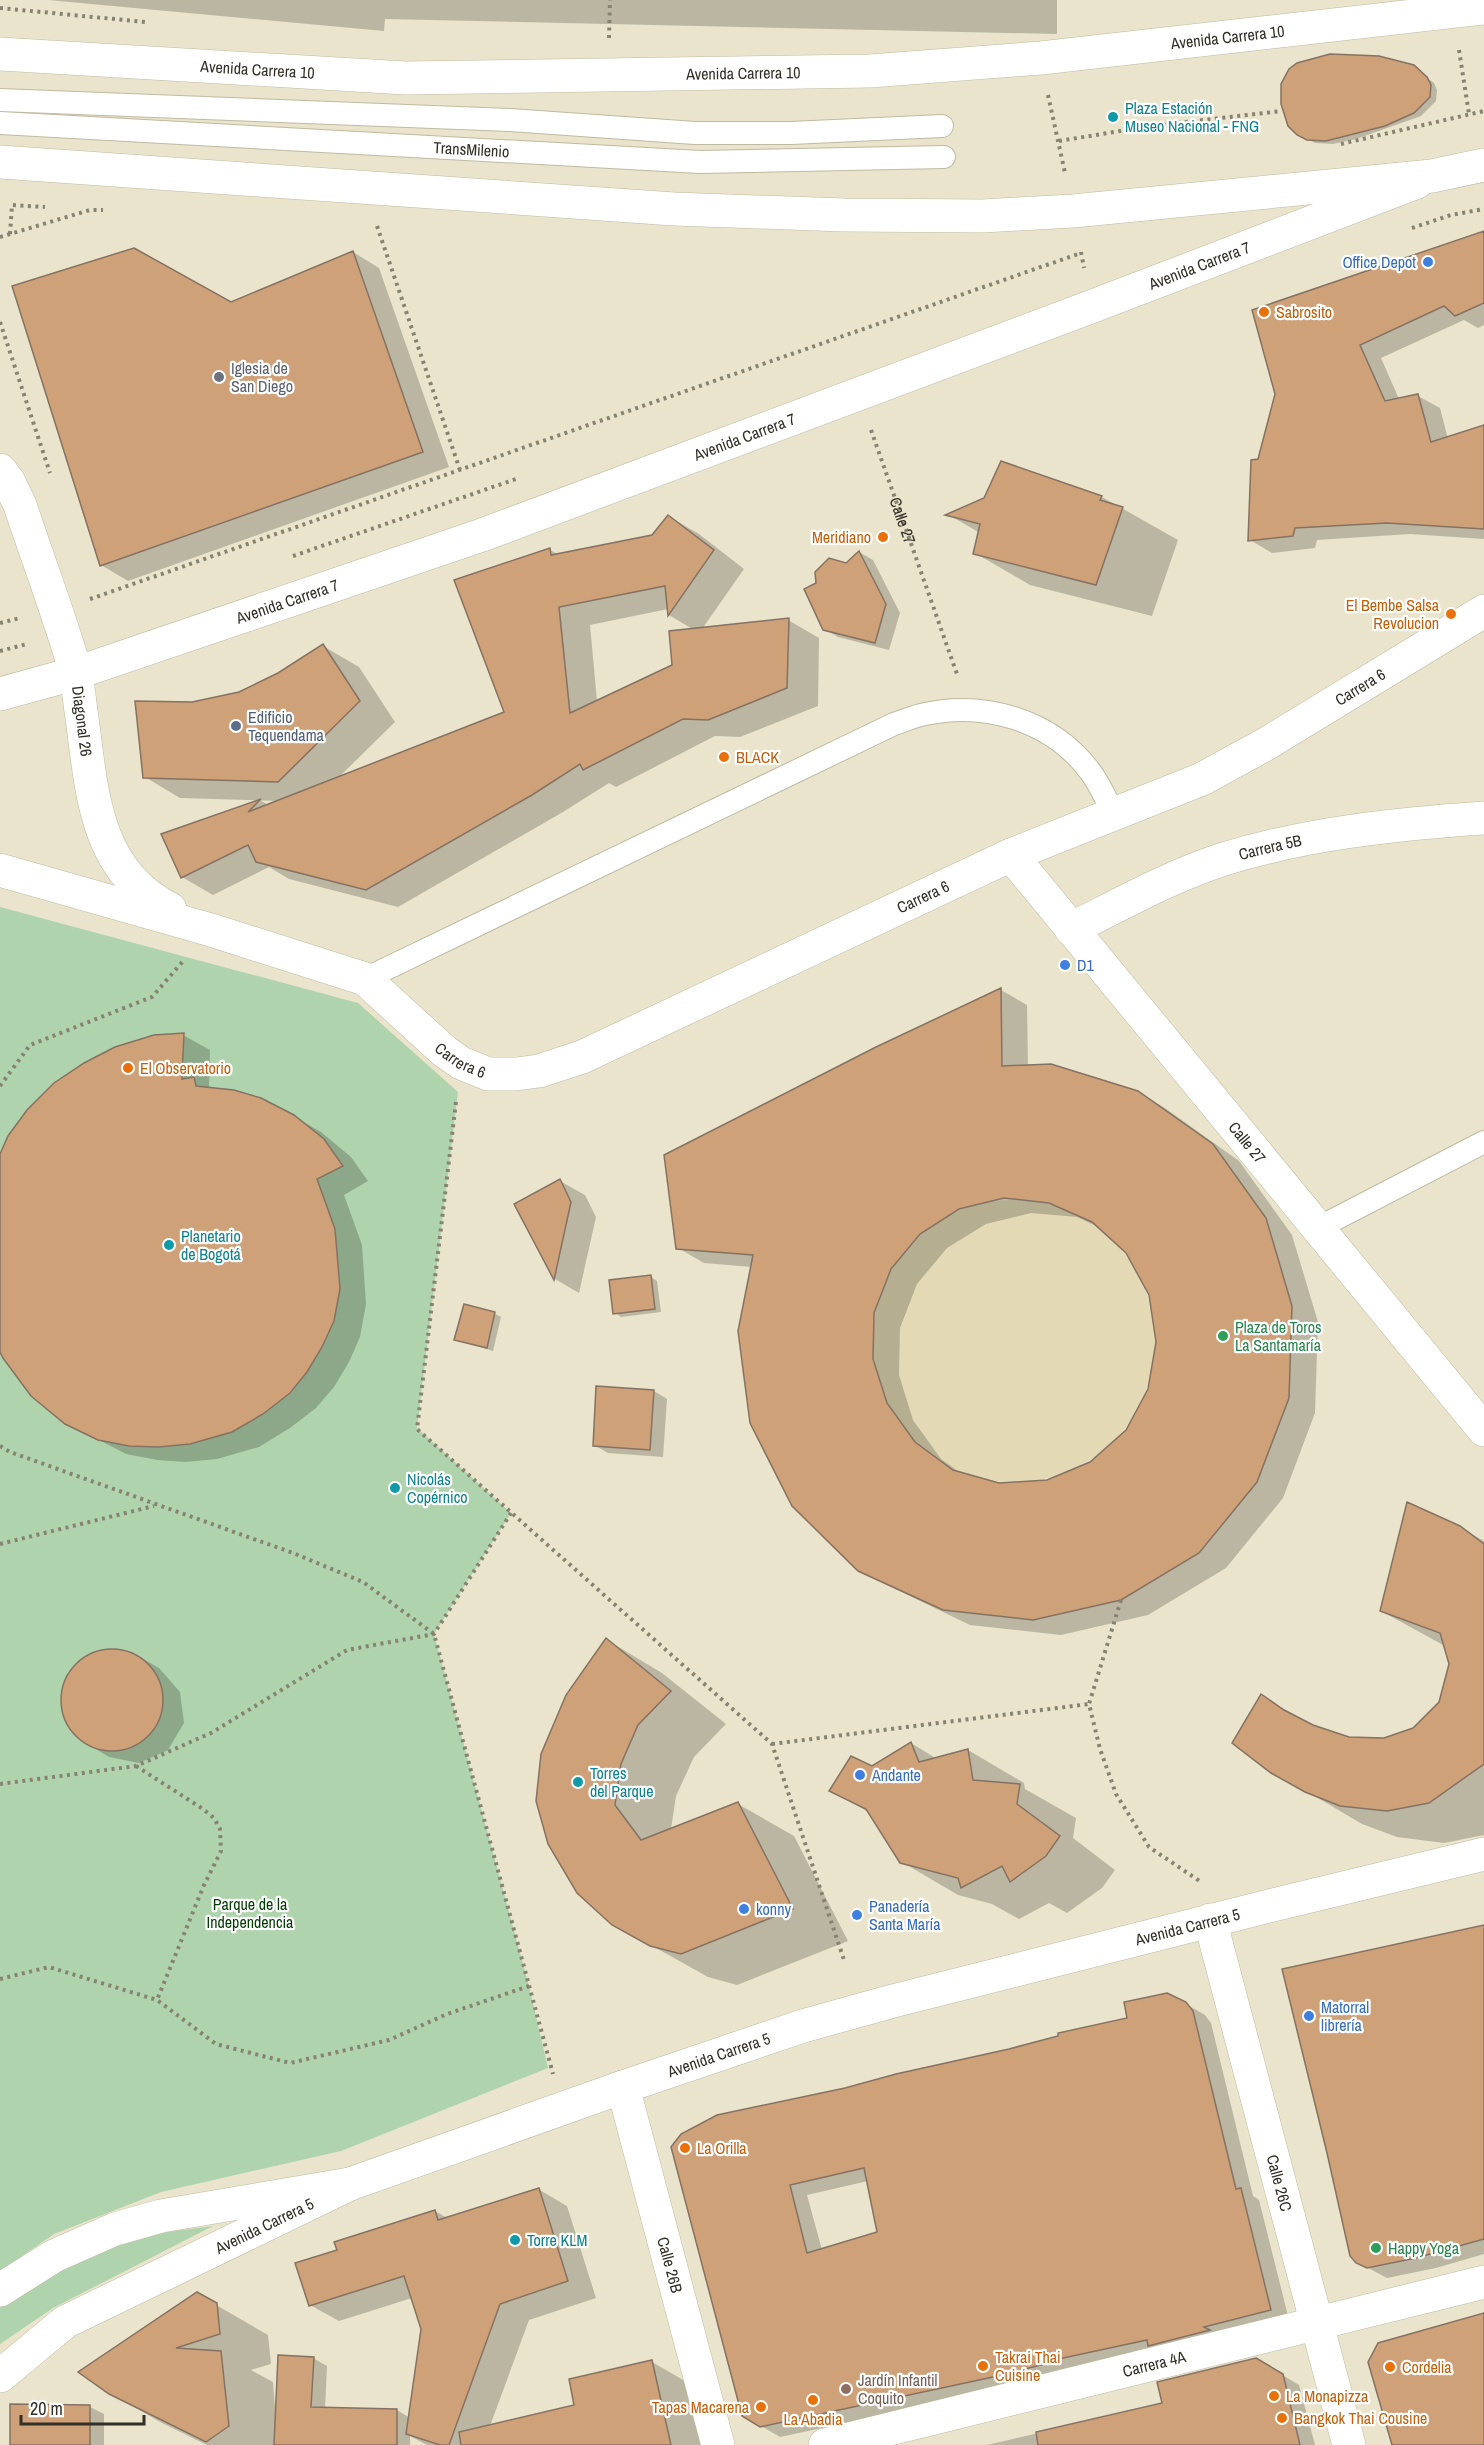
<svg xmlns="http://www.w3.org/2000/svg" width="1484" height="2445" viewBox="0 0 1484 2445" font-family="'Archivo Narrow',sans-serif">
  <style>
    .green { fill: #afd3ac }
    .sand { fill: #e3dab5 }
    .shadow { fill: #0003; fill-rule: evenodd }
    .building { fill: #cfa179; stroke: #857263; stroke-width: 1.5; fill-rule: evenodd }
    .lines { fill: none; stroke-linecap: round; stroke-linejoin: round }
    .service-casing { stroke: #bfbaa2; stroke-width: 24 }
    .minor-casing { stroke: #bfbaa2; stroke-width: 34 }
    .tertiary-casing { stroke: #bfbaa2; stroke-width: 34 }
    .secondary-casing { stroke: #bfbaa2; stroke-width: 34 }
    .primary-casing { stroke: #bfbaa2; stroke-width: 34 }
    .path { stroke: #878373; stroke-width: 4; stroke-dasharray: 3 4.5; stroke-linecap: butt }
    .service { stroke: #fff; stroke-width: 22 }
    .minor { stroke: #fff; stroke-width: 33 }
    .tertiary { stroke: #fff; stroke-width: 33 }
    .secondary { stroke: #fff; stroke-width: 33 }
    .primary { stroke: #fff; stroke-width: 33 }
    .culture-dot { fill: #0f9aa8; stroke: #fff; stroke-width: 2 }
    .shop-dot { fill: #3f7fe0; stroke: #fff; stroke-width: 2 }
    .food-dot { fill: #e8710a; stroke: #fff; stroke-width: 2 }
    .worship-dot { fill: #6b7280; stroke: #fff; stroke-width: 2 }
    .service-dot { fill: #5c6f8a; stroke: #fff; stroke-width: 2 }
    .leisure-dot { fill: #2e9e5b; stroke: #fff; stroke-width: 2 }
    .education-dot { fill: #8d6e63; stroke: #fff; stroke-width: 2 }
    .labels { text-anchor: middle; stroke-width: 4.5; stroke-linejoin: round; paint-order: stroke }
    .street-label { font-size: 16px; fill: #312f26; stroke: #fff }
    .culture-label { font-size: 16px; fill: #0d838f; stroke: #fff; text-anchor: start }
    .shop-label { font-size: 16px; fill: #366cbe; stroke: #fff; text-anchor: start }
    .food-label { font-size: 16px; fill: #c56008; stroke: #fff; text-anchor: start }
    .worship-label { font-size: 16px; fill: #5b616d; stroke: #fff; text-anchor: start }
    .service-label { font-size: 16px; fill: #4e5e75; stroke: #fff; text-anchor: start }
    .leisure-label { font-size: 16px; fill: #27864d; stroke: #fff; text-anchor: start }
    .park-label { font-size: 16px; fill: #003d00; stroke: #fff }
    .education-label { font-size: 16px; fill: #785e54; stroke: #fff; text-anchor: start }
  </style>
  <rect width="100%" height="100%" fill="#e9e4cb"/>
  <!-- green -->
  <g class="green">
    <path d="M0,907L358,1003L458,1092L417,1428L511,1513L434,1634L529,1986L548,2068L341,2151L161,2192L54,2234L0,2271Z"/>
    <path d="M213,2226L53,2308L0,2344V2300L102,2248L160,2233Z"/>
  </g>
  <!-- sand -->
  <circle class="sand" cx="1014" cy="1341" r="141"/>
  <!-- shadow -->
  <g class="shadow">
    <path d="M48,0H1057V34L385,19L384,31Z"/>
    <path d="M1298,64L1413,67L1434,83L1437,90L1436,101L1421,116L1356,139L1333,144L1315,143L1305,138L1281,94L1285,77Z"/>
    <path d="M1484,233V325L1478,328L1464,320L1381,358L1399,399L1418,396L1440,408L1448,439L1484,426V539L1410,534L1317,540L1315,548L1272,553L1250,540L1260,460L1276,394Z"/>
    <path d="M353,252L379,268L449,467L128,581L101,565L231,304Z"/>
    <path d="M1002,463L1102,497L1178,540L1152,616L1030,585L975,553L980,533L949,515L985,499Z"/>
    <path d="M668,516L699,534L744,569L702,629L788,620L819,638L818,706L740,737L715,736L616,787L609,783L563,812L398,907L289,879L269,867L213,895L182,877L163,835L261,801L269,805L280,801L180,798L145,777L192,703L240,693L279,675L323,646L359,667L395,722L337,779L505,713L550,550L559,555L653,537ZM668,609L669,615L694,630L674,666L597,701L590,625Z"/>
    <path d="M859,552L873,560L900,613L889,650L838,637L824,629L847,565Z"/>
    <path d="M1001,990L1027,1005L1028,1066L1138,1092L1165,1108L1239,1161L1292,1235L1318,1322L1315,1413L1283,1498L1226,1568L1148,1615L1061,1635L970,1625L887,1585L859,1570L752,1267L704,1263L678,1248ZM1031,1213L1077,1217L1100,1228L1127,1252L1150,1295L1158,1342L1150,1389L1127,1431L1091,1463L1047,1482L999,1484L961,1473L941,1459L913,1420L899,1375L900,1328L917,1284L947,1248L986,1224Z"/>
    <path d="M183,1035L210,1050L209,1087L293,1116L321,1132L351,1157L368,1181L344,1195L362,1245L366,1304L360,1337L349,1362L334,1387L316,1408L290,1428L259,1447L217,1459L186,1462L157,1460L126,1454L66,1423L0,1348V1157Z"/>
    <path d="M560,1181L585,1195L596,1217L579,1293L555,1279L516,1204Z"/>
    <path d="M651,1277L657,1281L661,1312L621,1317L615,1313Z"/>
    <path d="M494,1313L501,1317L493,1351L456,1339Z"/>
    <path d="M654,1391L667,1399L663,1457L608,1453L594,1445Z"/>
    <path d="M1459,1527L1484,1541V1835L1444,1843L1397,1837L1362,1824L1306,1791L1262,1696L1317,1728L1349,1738L1384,1739L1414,1729L1440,1703L1451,1664L1445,1646L1381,1611Z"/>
    <path d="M607,1640L662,1673L726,1724L694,1757L676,1796L671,1829L738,1804L794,1836L848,1941L737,1985L708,1977L613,1924Z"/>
    <path d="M106,1649L138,1656L159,1668L180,1692L184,1723L168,1750L139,1763L109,1757L87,1744L66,1721L63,1690L78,1662Z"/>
    <path d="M911,1743L937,1759L968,1750L1024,1783L1025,1789L1076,1818L1073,1838L1115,1870L1102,1888L1067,1913L1049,1903L1019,1919L992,1904L958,1895L902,1862L870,1813L831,1791Z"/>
    <path d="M1484,1927V2254L1436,2268L1387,2278L1357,2262Z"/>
    <path d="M1186,2004L1205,2015L1211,2023L1253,2196L1259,2200L1289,2320L1012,2387L780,2437L761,2426L673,2148L846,2089L1010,2050ZM868,2181L879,2233L822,2250L807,2195Z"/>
    <path d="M538,2189L567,2206L596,2298L529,2320L490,2426L576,2406L652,2362L704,2392L716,2445H427L410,2436V2445H207L162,2423L110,2393L197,2294L268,2335L271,2364L251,2370L273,2382L275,2409L313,2358L327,2366L325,2409L397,2410L410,2418L422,2329L412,2298L339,2321L310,2305L339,2251L435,2211L447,2218Z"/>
    <path d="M1256,2359L1299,2385L1315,2445H987L1164,2404Z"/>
    <path d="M11,2405L90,2407L104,2414V2445H11Z"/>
  </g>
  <!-- building -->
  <g class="building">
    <path d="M1330,54L1379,56L1414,65L1427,77L1431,85L1430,97L1414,113L1385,126L1326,141L1307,140L1297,135L1288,126L1281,104V84L1289,69L1297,63Z"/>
    <path d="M1484,231V303L1455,316L1444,306L1360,345L1385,401L1418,394L1431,442L1484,425V529L1387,523L1295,528L1293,536L1248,541L1251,460L1258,459L1275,394L1252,310Z"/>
    <path d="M134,248L231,302L353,251L423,452L100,566L12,286Z"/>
    <path d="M1001,461L1102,496L1100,500L1123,507L1096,585L973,554L980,524L945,515L984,498Z"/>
    <path d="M668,515L714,550L668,616L665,586L559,607L570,713L672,665L669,631L789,618L787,688L708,720L683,719L583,770L580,764L532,795L366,890L256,862L248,845L181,878L161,834L261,799L248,812L504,712L454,580L550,548L551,555L652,535Z"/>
    <path d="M859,551L886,604L875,643L823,630L804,589L816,583L815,572L829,558L846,563Z"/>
    <path d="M323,644L360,701L278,782L143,778L135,701L192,702L239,692L278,673Z"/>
    <path d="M1001,988L1002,1066L1051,1064L1138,1091L1213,1144L1266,1218L1292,1306L1289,1398L1257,1482L1199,1553L1121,1600L1033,1620L943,1610L858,1571L792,1506L750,1423L738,1331L753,1255L676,1249L664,1155L876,1047ZM1004,1198L1049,1203L1092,1222L1126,1253L1149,1295L1156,1342L1148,1389L1126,1430L1090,1462L1047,1480L999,1483L953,1470L915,1442L887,1403L873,1359L874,1313L891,1269L920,1234L959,1209Z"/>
    <path d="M184,1033L182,1079L194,1077L196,1086L234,1090L261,1098L294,1115L324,1139L343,1166L317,1179L335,1229L340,1289L334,1321L322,1347L307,1372L290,1393L263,1414L232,1432L190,1444L158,1447L129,1446L98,1440L65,1424L31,1396L3,1358L0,1352V1154L8,1136L27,1110L54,1083L84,1063L115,1047L154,1035Z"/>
    <path d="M560,1179L571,1202L554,1280L514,1204Z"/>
    <path d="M651,1275L655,1309L613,1314L609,1280Z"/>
    <path d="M464,1304L495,1312L487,1348L454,1340Z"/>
    <path d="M596,1386L654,1390L650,1450L593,1446Z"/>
    <path d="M1407,1502L1460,1526L1484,1544V1764L1429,1803L1387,1811L1340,1806L1305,1792L1271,1773L1232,1743L1261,1694L1284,1710L1313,1725L1349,1737L1384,1738L1413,1728L1439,1702L1449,1664L1440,1633L1380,1611Z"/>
    <path d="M606,1638L671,1691L638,1725L621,1764L615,1805L641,1840L738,1802L793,1909L681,1954L650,1946L612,1925L577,1893L548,1844L536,1801L541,1754L566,1695Z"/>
    <circle cx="112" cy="1700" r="51"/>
    <path d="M911,1742L919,1762L968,1749L973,1780L1020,1784L1017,1804L1060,1836L1046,1856L1010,1882L1002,1866L961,1888L958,1878L900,1863L866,1809L829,1791L851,1756L872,1766Z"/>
    <path d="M1484,1925V2239L1416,2258L1367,2268L1356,2263L1350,2256L1327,2153L1282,1969Z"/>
    <path d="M1167,1993L1186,2002L1193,2011L1236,2189L1241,2188L1271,2310L1204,2327L1210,2330L1148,2346L1147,2340L1049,2361V2363L993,2377L760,2427L742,2416L671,2147L681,2134L717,2115L845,2088L896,2074L1009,2049L1058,2036V2033L1127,2018L1124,2002ZM864,2168L877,2232L807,2253L790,2185Z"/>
    <path d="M539,2188L568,2281L500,2304L449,2445H440L406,2434L421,2329L404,2276L309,2306L295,2263L337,2250L334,2242L435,2210L438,2220Z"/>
    <path d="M197,2292L217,2303L220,2334L176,2348L221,2351L229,2426L206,2442L109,2394L78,2372Z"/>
    <path d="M1484,2313V2445H1392L1368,2362L1378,2343Z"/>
    <path d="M278,2355L314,2357L311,2407L397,2409V2445H274Z"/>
    <path d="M1256,2358L1283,2374L1300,2445H1038L1036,2432L1162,2403L1157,2382Z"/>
    <path d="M652,2360L671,2445H461L459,2432L574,2405L569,2379Z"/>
    <path d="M10,2404L90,2405V2445H10Z"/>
  </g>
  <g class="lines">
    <!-- service casing -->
    <g class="service-casing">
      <g id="service">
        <path d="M0,100L510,120L695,133H791L942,126"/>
        <path id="s2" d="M0,123L700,162L944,157"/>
        <path d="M365,979L894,724C904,721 914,716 925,714C985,701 1051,720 1089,770C1099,782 1106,800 1114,814"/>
        <path d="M1318,1228L1484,1142"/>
      </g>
    </g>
    <!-- minor casing -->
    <g class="minor-casing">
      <g id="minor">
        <path id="s3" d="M0,470L9,482L20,505C38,560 59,614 75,670C78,683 79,697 81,711C92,787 92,869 170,909"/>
        <path id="s4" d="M1011,855L1484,1430"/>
        <path id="s5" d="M0,870L211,930L365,979L444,1051L461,1063L488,1074H516L539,1071L582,1057L1011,855L1202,779L1266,744L1484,611"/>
        <path id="s6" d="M1071,929C1121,904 1171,876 1224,859C1308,833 1397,824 1484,818"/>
        <path id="s7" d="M1210,1920L1349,2445"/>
        <path id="s8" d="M623,2087L718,2445"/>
        <path id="s9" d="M825,2445L1484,2282"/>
      </g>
    </g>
    <!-- tertiary casing -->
    <g class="tertiary-casing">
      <g id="tertiary">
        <path id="s10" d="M0,694L76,673L482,535L1093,306L1417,182"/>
      </g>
    </g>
    <!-- secondary casing -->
    <g class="secondary-casing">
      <g id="secondary">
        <path id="s11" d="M0,2376L65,2322L350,2184L623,2087L803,2026L893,2001L1273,1905L1484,1854"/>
      </g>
    </g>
    <!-- primary casing -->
    <g class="primary-casing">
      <g id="primary">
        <path id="s12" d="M0,54L405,78L870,71L1041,58L1484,8"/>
        <path d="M0,162L674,209L844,215L982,216L1073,211L1432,176L1484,165"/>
        <path d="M0,2290L54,2256L115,2229L161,2216L350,2184"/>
      </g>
    </g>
    <!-- path -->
    <g class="path">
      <path d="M0,8L145,22"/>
      <path d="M609,38L610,0"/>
      <path d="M1459,50L1469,114"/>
      <path d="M1048,95L1065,173"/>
      <path d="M1059,141L1151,126L1282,111"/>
      <path d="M1341,144L1484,111"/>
      <path d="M377,226L460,470"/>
      <path d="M1412,228L1451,215L1484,209"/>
      <path d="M10,234L12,205L45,207"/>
      <path d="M0,237L90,210H103"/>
      <path d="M1081,252L1084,268"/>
      <path d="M0,322L50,473"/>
      <path id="s1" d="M871,430L958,677"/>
      <path d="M293,556L516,479"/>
      <path d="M90,599L1081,253"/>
      <path d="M0,623L20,618"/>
      <path d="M0,651L27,644"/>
      <path d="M0,1086L30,1045L152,997L184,960"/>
      <path d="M456,1102L417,1429L772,1744L844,1960"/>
      <path d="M0,1446L10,1452L293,1553L363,1582L434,1634L553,2074"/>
      <path d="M0,1544L154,1506"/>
      <path d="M1121,1600L1089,1704L1100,1749L1116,1794L1149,1847L1201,1882"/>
      <path d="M772,1744L1089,1704"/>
      <path d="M136,1766L203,1809L214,1818L220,1829L221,1851L204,1885L157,2000"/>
      <path d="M0,1784L136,1766L211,1733L347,1650L434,1634L511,1513"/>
      <path d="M0,1979L49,1967L157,2000L216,2044L290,2063L389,2040L447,2014L529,1986"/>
    </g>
    <!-- service -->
    <use href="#service" class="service"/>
    <!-- minor -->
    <use href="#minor" class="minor"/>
    <!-- tertiary -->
    <use href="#tertiary" class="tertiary"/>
    <!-- secondary -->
    <use href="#secondary" class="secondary"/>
    <!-- primary -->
    <use href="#primary" class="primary"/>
  </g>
  <!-- markers -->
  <g class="culture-dot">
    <circle cx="1113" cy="117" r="6"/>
    <circle cx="169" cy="1245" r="6"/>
    <circle cx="395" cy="1488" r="6"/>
    <circle cx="578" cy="1782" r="6"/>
    <circle cx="515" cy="2240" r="6"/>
  </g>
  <g class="shop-dot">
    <circle cx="1428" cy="262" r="6"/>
    <circle cx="1065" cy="965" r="6"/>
    <circle cx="860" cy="1775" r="6"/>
    <circle cx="744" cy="1909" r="6"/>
    <circle cx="857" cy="1915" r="6"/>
    <circle cx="1309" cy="2016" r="6"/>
  </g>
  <g class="food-dot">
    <circle cx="1264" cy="312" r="6"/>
    <circle cx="883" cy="537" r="6"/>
    <circle cx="1451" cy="614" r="6"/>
    <circle cx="724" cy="757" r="6"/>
    <circle cx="128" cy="1068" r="6"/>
    <circle cx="685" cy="2148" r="6"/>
    <circle cx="983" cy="2366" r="6"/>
    <circle cx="1390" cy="2367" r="6"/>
    <circle cx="1274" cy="2396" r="6"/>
    <circle cx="813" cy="2400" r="6"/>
    <circle cx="761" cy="2407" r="6"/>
    <circle cx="1282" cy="2418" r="6"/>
  </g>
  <circle class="worship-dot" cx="219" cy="377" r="6"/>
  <circle class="service-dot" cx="236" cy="726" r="6"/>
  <g class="leisure-dot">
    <circle cx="1223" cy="1336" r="6"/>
    <circle cx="1376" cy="2248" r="6"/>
  </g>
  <circle class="education-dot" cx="846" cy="2389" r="6"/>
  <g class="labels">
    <!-- street labels -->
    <g class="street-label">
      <text dy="6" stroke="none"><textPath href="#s12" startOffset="1230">Avenida Carrera 10</textPath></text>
      <text dy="6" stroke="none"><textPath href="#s12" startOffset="258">Avenida Carrera 10</textPath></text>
      <text dy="6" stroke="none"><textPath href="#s12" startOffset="744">Avenida Carrera 10</textPath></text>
      <text dy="6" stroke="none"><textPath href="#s2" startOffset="472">TransMilenio</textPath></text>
      <text dy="6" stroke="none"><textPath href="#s10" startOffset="1274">Avenida Carrera 7</textPath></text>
      <text dy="6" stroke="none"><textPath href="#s10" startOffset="788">Avenida Carrera 7</textPath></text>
      <text dy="6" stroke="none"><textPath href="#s1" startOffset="96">Calle 27</textPath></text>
      <text dy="6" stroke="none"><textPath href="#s10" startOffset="302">Avenida Carrera 7</textPath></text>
      <text dy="6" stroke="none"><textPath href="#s5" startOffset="1497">Carrera 6</textPath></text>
      <text dy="6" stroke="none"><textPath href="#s3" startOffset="266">Diagonal 26</textPath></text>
      <text dy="6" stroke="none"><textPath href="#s6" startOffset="216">Carrera 5B</textPath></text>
      <text dy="6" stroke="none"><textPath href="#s5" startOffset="1011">Carrera 6</textPath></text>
      <text dy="6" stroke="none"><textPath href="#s5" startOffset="507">Carrera 6</textPath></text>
      <text dy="6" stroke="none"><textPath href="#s4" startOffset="372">Calle 27</textPath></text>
      <text dy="6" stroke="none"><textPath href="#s11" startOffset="1278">Avenida Carrera 5</textPath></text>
      <text dy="6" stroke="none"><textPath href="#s11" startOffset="792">Avenida Carrera 5</textPath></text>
      <text dy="6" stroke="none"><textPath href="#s7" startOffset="272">Calle 26C</textPath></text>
      <text dy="6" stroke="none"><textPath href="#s11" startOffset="306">Avenida Carrera 5</textPath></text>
      <text dy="6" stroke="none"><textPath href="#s8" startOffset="184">Calle 26B</textPath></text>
      <text dy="6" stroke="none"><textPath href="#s9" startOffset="339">Carrera 4A</textPath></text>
    </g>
    <!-- culture labels -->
    <g class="culture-label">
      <text x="1125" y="114">Plaza Estación<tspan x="1125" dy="18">Museo Nacional - FNG</tspan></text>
      <text x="181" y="1242">Planetario<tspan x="181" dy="18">de Bogotá</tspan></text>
      <text x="407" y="1485">Nicolás<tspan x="407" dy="18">Copérnico</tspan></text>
      <text x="590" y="1779">Torres<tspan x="590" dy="18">del Parque</tspan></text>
      <text x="527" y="2246">Torre KLM</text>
    </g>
    <!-- shop labels -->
    <g class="shop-label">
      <text x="1416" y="268" text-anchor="end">Office Depot</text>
      <text x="1077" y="971">D1</text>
      <text x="872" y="1781">Andante</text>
      <text x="869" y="1912">Panadería<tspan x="869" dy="18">Santa María</tspan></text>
      <text x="756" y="1915">konny</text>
      <text x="1321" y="2013">Matorral<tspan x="1321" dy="18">librería</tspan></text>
    </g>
    <!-- food labels -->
    <g class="food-label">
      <text x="1276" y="318">Sabrosito</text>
      <text x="871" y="543" text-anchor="end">Meridiano</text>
      <text x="1439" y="611" text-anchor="end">El Bembe Salsa<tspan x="1439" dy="18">Revolucion</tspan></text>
      <text x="736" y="763">BLACK</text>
      <text x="140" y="1074">El Observatorio</text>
      <text x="697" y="2154">La Orilla</text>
      <text x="995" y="2363">Takrai Thai<tspan x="995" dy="18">Cuisine</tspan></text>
      <text x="1402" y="2373">Cordelia</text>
      <text x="1286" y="2402">La Monapizza</text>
      <text x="749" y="2413" text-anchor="end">Tapas Macarena</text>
      <text x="1294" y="2424">Bangkok Thai Cousine</text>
      <text x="813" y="2425" text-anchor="middle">La Abadia</text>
    </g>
    <!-- worship labels -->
    <g class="worship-label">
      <text x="231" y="374">Iglesia de<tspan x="231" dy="18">San Diego</tspan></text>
    </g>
    <!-- service labels -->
    <g class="service-label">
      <text x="248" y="723">Edificio<tspan x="248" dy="18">Tequendama</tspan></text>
    </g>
    <!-- leisure labels -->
    <g class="leisure-label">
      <text x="1235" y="1333">Plaza de Toros<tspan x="1235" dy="18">La Santamaría</tspan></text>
      <text x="1388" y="2254">Happy Yoga</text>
    </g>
    <!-- park labels -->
    <g class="park-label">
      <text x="250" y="1910">Parque de la<tspan x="250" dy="18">Independencia</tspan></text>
    </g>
    <!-- education labels -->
    <g class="education-label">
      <text x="858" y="2386">Jardín Infantil<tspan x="858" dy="18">Coquito</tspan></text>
    </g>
  </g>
  <!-- scale -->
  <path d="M21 2415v9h123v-9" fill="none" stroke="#312f26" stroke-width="3"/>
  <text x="30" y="2415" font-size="18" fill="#312f26" stroke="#ffffff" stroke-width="4.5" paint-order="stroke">20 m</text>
</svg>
